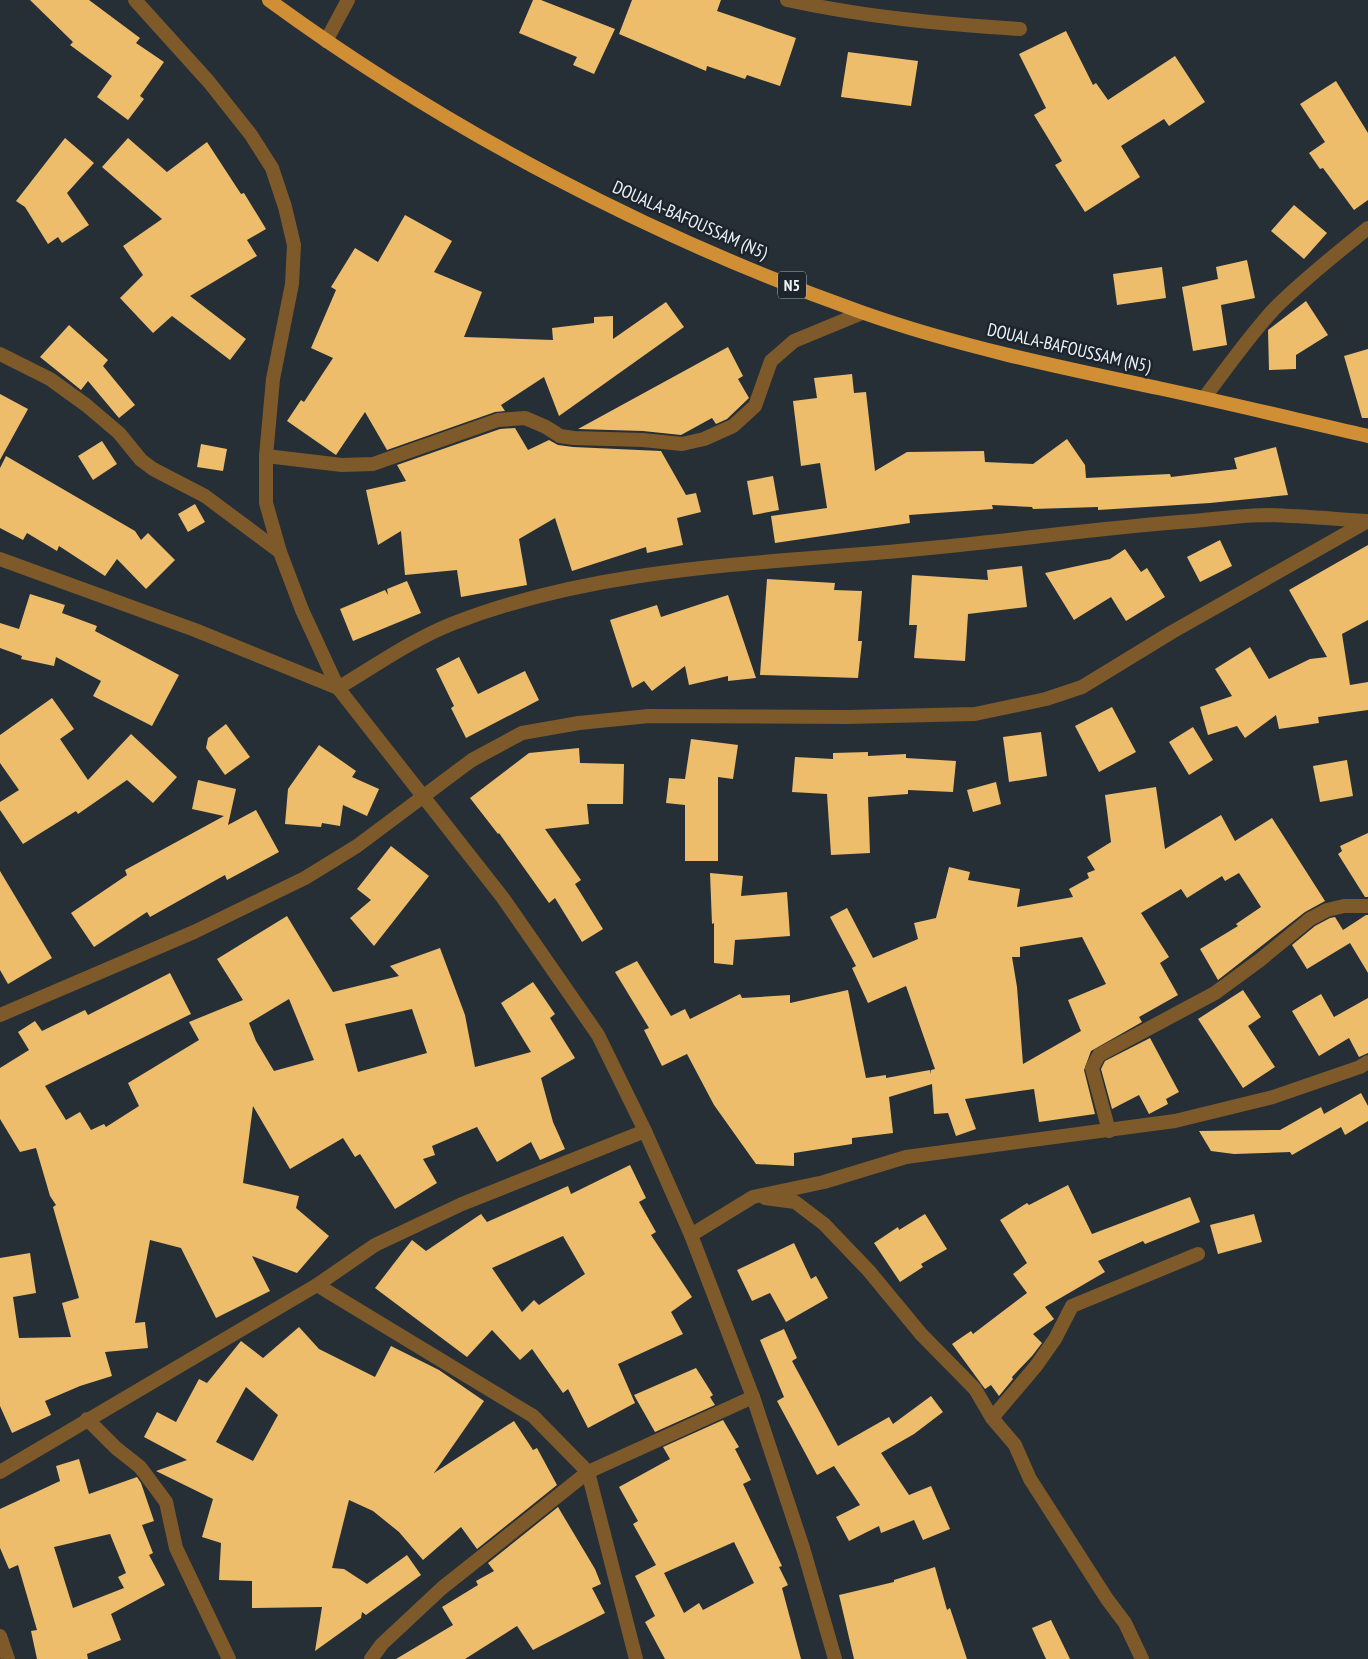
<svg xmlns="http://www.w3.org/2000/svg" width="1368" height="1659" viewBox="0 0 1368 1659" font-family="'PT Sans Narrow',sans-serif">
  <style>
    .building { fill: #eebd6b; fill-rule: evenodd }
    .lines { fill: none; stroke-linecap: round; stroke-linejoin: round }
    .minor { stroke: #7e5a2b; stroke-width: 14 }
    .trunk { stroke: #d08f34; stroke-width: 14 }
    .labels { text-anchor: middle; stroke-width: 5; stroke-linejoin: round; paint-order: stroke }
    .shield { fill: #1d252c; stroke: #afb5bb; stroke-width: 1 }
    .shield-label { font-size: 16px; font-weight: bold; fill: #eef3f8 }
    .street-label { font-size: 18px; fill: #eef3f8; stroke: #1d252c }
  </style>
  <rect width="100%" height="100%" fill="#262f36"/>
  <!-- building -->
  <g class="building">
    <path d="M30,0H89L140,38L136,43L164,62L140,96L144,99L128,120L97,97L112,76L70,45L73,42Z"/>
    <path d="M533,0H541L615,29L594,74L573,65L577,57L519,33Z"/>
    <path d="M632,0H721L717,11L796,38L780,86L747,75L745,79L707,66L706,71L619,34Z"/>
    <path d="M1066,31L1093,85L1096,83L1108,100L1175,56L1205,102L1169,126L1164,119L1121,146L1140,177L1085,212L1055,165L1062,161L1034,115L1046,108L1019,54Z"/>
    <path d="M848,52L918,61L911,106L841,97Z"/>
    <path d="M1336,81L1368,133V200L1354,210L1323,168L1320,169L1309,153L1325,142L1300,104Z"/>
    <path d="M65,138L94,163L67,193L89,225L62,243L58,237L48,244L25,207L16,201Z"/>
    <path d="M128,138L167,172L207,142L241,194L244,193L266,229L247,240L257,256L190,296L246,339L230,360L172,316L153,333L120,298L143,275L123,246L162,219L102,167Z"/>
    <path d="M1294,205L1327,233L1304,259L1271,231Z"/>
    <path d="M405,215L452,241L434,272L482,292L464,337L553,340L552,328L594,323V317L613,316V339L666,302L684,327L559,416L544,377L501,405L505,411L495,412L387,450L365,412L336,455L287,421L301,400L304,402L333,358L311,348L336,290L331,287L355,248L378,262Z"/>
    <path d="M1247,260L1255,298L1221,305L1227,345L1193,351L1182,287L1218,279L1216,267Z"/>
    <path d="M1162,267L1166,298L1117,305L1113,274Z"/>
    <path d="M1306,301L1328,335L1296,355V369L1269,370L1268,330Z"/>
    <path d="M69,325L108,360L103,366L135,405L119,418L88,381L81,390L40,357Z"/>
    <path d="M728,347L743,376L738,379L749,398L727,419L716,424L712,418L681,435L643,431L578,429Z"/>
    <path d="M1368,349V418H1362L1344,356Z"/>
    <path d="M852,374L854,393L866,392L875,471L907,452L984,451L985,462L1033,464L1067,439L1085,465L1086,478L1170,474L1171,477L1237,469L1234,458L1276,447L1288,495L1210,503L1098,510V507L1033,509L1032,507L992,505L993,509L909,515L910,523L775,543L771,516L827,508L820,463L801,466L793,401L817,398L814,378Z"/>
    <path d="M0,394L28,409L0,460Z"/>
    <path d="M515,428L528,450L549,440L558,445L573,447L661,451L686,495L696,493L701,512L677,518L683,545L647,553L646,547L572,571L555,518L519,539L527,585L461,597L457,570L405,575L401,531L378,545L366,490L406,481L397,465L500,429Z"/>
    <path d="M102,441L117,464L93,480L78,456Z"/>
    <path d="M201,444L227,449L223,471L197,467Z"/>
    <path d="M6,456L135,531L141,540L148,533L175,560L146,589L117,559L105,576L59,546L57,551L27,533L23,540L0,528V468Z"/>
    <path d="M773,476L779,510L753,515L747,481Z"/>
    <path d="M195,504L205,522L188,532L178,514Z"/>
    <path d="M1220,540L1232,566L1200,582L1187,557Z"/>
    <path d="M1368,545V620L1342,634L1350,685L1368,682V710L1318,717L1319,723L1279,729L1276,715L1245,738L1237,726L1208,735L1200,707L1232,696L1215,669L1250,647L1269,679L1310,659L1327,657L1289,590Z"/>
    <path d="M1125,549L1141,572L1147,568L1165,597L1126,621L1111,597L1074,620L1045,573L1110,559Z"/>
    <path d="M1022,566L1027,607L968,614L965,661L914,658L917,625H909L912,575L988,580L987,570Z"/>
    <path d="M767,579L835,583L834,590L862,591L858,641H862L858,678L760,675Z"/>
    <path d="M407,581L421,613L353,641L340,609L385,590L388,595L387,589Z"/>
    <path d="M30,594L65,605L62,613L97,626L95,631L179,675L152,726L93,696L101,681L56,657L54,666L21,659L22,656L0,648V623L19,629Z"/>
    <path d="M728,595L756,678L728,681V676L689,685L685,666L652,691L644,681L632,688L610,620L657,605L661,617Z"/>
    <path d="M459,657L478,694L525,671L539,700L466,738L451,708L454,706L436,669Z"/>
    <path d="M52,698L74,729L60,739L88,780L131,734L177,777L153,803L127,780L78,814L76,811L23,844L0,810V802L19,790L0,763V735Z"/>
    <path d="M1112,707L1136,752L1099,772L1075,726Z"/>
    <path d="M226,724L250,757L225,775L206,748L208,738Z"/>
    <path d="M1193,727L1213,760L1189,775L1169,742Z"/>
    <path d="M1041,732L1047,776L1009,782L1003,737Z"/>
    <path d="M691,739L738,745L733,779L718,777V861H685V805L666,803L669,778L685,779Z"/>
    <path d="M319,745L356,771L352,777L379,789L367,816L343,805L340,826L322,823L321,827L285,824L288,789Z"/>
    <path d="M579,748L580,763L624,764L623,804H587L589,824L545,829L581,880L575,884L603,929L582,942L555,898L549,903L499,833L498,834L470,798L529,753Z"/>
    <path d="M868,752V756L906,754V758L956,761L953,792L908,790V794L868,797L870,853L831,855L827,794L792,792L795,757L833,759V753Z"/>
    <path d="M1347,760L1353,796L1320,802L1313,766Z"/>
    <path d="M198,780L236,789L228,825L256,810L279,852L227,880L225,875L150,917L147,912L94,947L71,913L127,875L125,870L224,816L192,809Z"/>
    <path d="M996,782L1001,804L973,812L967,790Z"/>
    <path d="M1156,787L1165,849L1221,815L1235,841L1272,818L1325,901L1305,912L1218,980L1200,949L1238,926L1236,924L1261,907L1239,873L1225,881L1222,876L1187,898L1181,889L1141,913L1169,957L1160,963L1178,995L1139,1017L1142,1022L1091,1051L1084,1070L1095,1114L1039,1122L1034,1089L965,1099L976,1129L956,1136L948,1113L934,1114L932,1084L889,1097L893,1133L852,1138V1144L794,1153V1166L756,1164L714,1105L687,1054L662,1066L644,1030L649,1028L615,972L637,961L671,1016L685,1009L690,1019L740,994L742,998L790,995V1003L848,990L866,1078L886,1075V1078L930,1070L931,1074V1070L935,1069L906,986L868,1003L852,968L856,966L830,917L847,908L873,958L918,939L914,923L936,918L949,867L970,872L968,880L1020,889L1017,907L1073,897L1069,889L1089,878L1087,873L1095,870L1087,857L1111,842L1105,795ZM1082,937L1106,984L1068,1000L1081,1031L1023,1064L1017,987L1012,957H1020V947Z"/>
    <path d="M1368,833V897H1365L1338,854L1342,851L1340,846Z"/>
    <path d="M391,846L429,876L374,946L350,918L371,900L357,889Z"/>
    <path d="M0,871L52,958L8,984L0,970Z"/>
    <path d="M710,873L743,876L741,896L787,892L790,936L735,940L733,965L714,963V923L712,924Z"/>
    <path d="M1366,915H1368V973L1350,943L1307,969L1292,945L1315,926L1330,918L1335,917L1343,930Z"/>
    <path d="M287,916L333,992L399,976L390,966L440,948L465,1015L475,1067L531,1052L501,1003L533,982L555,1014L550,1018L575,1058L541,1078L553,1122L565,1149L540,1160L531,1142L497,1162L477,1127L432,1146L435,1155L423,1159L437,1183L395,1209L360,1154L355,1157L343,1138L290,1169L253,1106L243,1183L299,1196L296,1208L329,1236L297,1273L252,1256L270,1291L216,1318L181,1248L150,1240L135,1323L145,1322L148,1348L105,1352L112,1376L80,1386L45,1401L51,1415L12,1433L0,1406V1258L30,1253L36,1293L13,1297L19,1338L71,1337L62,1303L79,1298L53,1207L56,1205L50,1196L36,1148L20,1152L0,1119V1068L29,1050L18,1032L35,1021L42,1031L85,1010L88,1015L170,973L191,1014L45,1086L66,1120L80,1112L91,1130L104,1124L106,1127L139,1106L128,1083L199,1040L189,1022L243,1000L217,959ZM289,999L314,1060L274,1071L256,1041L249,1023ZM412,1009L427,1053L358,1072L345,1024Z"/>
    <path d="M1243,990L1261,1017L1248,1026L1275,1067L1243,1088L1198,1019Z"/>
    <path d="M1321,994L1334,1017L1368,998V1053L1359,1057L1349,1038L1319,1056L1292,1011Z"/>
    <path d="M1150,1038L1179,1092L1166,1099L1168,1104L1149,1114L1139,1095L1112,1109L1101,1069L1105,1061Z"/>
    <path d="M1361,1093L1368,1106V1121L1345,1135L1341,1127L1292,1155L1290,1152L1234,1154L1211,1151L1199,1131L1280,1130L1321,1107L1324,1114Z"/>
    <path d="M630,1165L646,1198L639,1202L656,1232L651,1235L692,1297L671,1312L683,1334L618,1364L635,1403L588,1428L568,1389L563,1393L532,1349L520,1360L492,1330L467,1357L375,1288L412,1240L426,1251L481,1214L487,1222L568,1186L571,1194ZM563,1236L585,1274L539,1305L534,1300L522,1312L492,1268Z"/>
    <path d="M1068,1185L1092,1234L1190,1197L1200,1222L1145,1244L1143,1241L1098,1261L1105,1272L1045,1307L1054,1319L1033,1334L1042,1343L1032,1356L1012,1377L1013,1379L999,1396L991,1385L985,1389L952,1344L971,1331L973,1334L1027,1293L1013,1274L1027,1263L1000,1220L1027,1203L1029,1205Z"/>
    <path d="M925,1214L947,1249L921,1264L923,1267L900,1282L874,1243L898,1227L899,1230Z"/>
    <path d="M1254,1214L1262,1242L1218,1254L1210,1225Z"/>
    <path d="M794,1243L811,1279L816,1276L828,1298L786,1322L770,1293L752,1301L737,1270Z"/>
    <path d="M299,1327L319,1349L375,1377L391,1346L439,1370L484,1401L434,1473L514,1421L533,1450L537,1448L557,1485L477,1549L461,1527L423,1560L399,1532L373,1511L349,1500L332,1568L344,1569L367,1584L407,1555L421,1575L366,1615L362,1612L361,1618L315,1651L322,1607L252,1608V1581L219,1580L221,1543L202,1537L213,1499L156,1471L187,1460L144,1437L157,1412L176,1422L199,1379L207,1383L241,1341L263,1358ZM246,1387L278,1415L253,1461L216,1442Z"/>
    <path d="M784,1329L797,1358L792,1361L838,1446L889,1417L893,1424L931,1396L943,1412L914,1434L881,1453L909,1495L931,1486L950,1529L923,1540L914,1520L881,1533L879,1526L849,1541L836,1517L860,1505L834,1466L817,1475L777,1401L784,1397L760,1340Z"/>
    <path d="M696,1368L713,1395L710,1397L715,1405L655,1432L634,1395Z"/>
    <path d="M723,1420L739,1447L735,1449L751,1480L743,1484L782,1566L779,1567L788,1585L782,1588L801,1659H665L645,1622L655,1616L635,1576L656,1565L633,1524L638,1521L619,1487L670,1459L663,1447ZM734,1542L754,1583L703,1610L699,1603L684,1613L664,1573Z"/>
    <path d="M79,1459L89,1494L137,1477L141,1483L154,1521L142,1525L153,1553L149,1555L165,1585L111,1614L121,1640L87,1654L88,1659H37L31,1631L37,1630L18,1565L9,1569L0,1548V1509L60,1481L56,1466ZM110,1534L126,1573L118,1577L124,1588L73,1608L54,1547Z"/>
    <path d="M558,1507L595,1569L601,1584L592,1588L605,1613L533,1650L517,1626L465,1659H396L453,1625L442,1607L478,1585L476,1581L494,1571L488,1563Z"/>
    <path d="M935,1567L947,1610L950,1608L967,1659H854L839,1595L894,1582V1580Z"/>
    <path d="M1051,1620L1070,1659H1046L1032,1628Z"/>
  </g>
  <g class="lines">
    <!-- minor -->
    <g class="minor">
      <path d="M135,0L209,82L251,135L272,168L285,207L294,245L292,284L273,379L266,456V503L280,552L302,610L338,688L503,898L598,1035L645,1131L691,1235L753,1397L803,1548L835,1659"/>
      <path d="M787,0C864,17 941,24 1020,29"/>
      <path d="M326,41L348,0"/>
      <path d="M0,354L50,379L86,405L119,433L141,460L153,469L205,496L280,552"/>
      <path d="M1204,398C1227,368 1249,336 1275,308C1304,279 1336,254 1368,228"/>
      <path d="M266,456L342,465L373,464L498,420L525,418L546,427L560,436L574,438L643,440L682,444L704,439L733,426L755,406L771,361L794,341L862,313"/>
      <path d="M0,559L195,630L338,688C375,666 413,639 454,623C609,563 777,564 940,547C1024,539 1108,527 1193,521C1218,519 1243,515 1267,515C1301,516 1335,519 1368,521"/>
      <path d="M0,1015L194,932L305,878L357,846L472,760L522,733L579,723L649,716L847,717L975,714L1046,699L1082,687L1172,632L1368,521"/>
      <path d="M1109,1131L1092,1068L1099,1055L1215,993L1260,960L1310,919L1327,910L1344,906H1368"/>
      <path d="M765,1198L795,1202L824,1224L869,1271L921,1334L975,1389L992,1418L1015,1445L1030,1479L1107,1599L1125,1623L1142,1659"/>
      <path d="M691,1235L753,1197L824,1182L906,1157L1175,1121L1273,1097L1360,1067L1368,1062"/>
      <path d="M317,1285L533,1416L588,1472L636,1659"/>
      <path d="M992,1418L1036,1366L1055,1339L1072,1306L1198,1254"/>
      <path d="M87,1419L116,1448L140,1467L166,1502L176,1548L229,1659"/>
      <path d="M0,1472L317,1285L375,1245L462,1204L645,1131"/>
      <path d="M0,1636L8,1659"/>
      <path d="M371,1659L382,1644L442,1588L588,1472L753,1397"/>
    </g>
    <!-- trunk -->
    <path class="trunk" d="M269,0C448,131 653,238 861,312C957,346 1058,367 1158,388C1228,403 1298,420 1368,436"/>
  </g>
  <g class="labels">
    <!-- shield labels -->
    <rect class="shield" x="778" y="271.5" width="28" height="27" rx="4"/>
    <g class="shield-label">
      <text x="792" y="291">N5</text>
    </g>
    <!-- street labels -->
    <g class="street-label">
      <text transform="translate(690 220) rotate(24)" y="6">DOUALA-BAFOUSSAM (N5)</text>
      <text transform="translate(1069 348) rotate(13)" y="6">DOUALA-BAFOUSSAM (N5)</text>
    </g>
  </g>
</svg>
